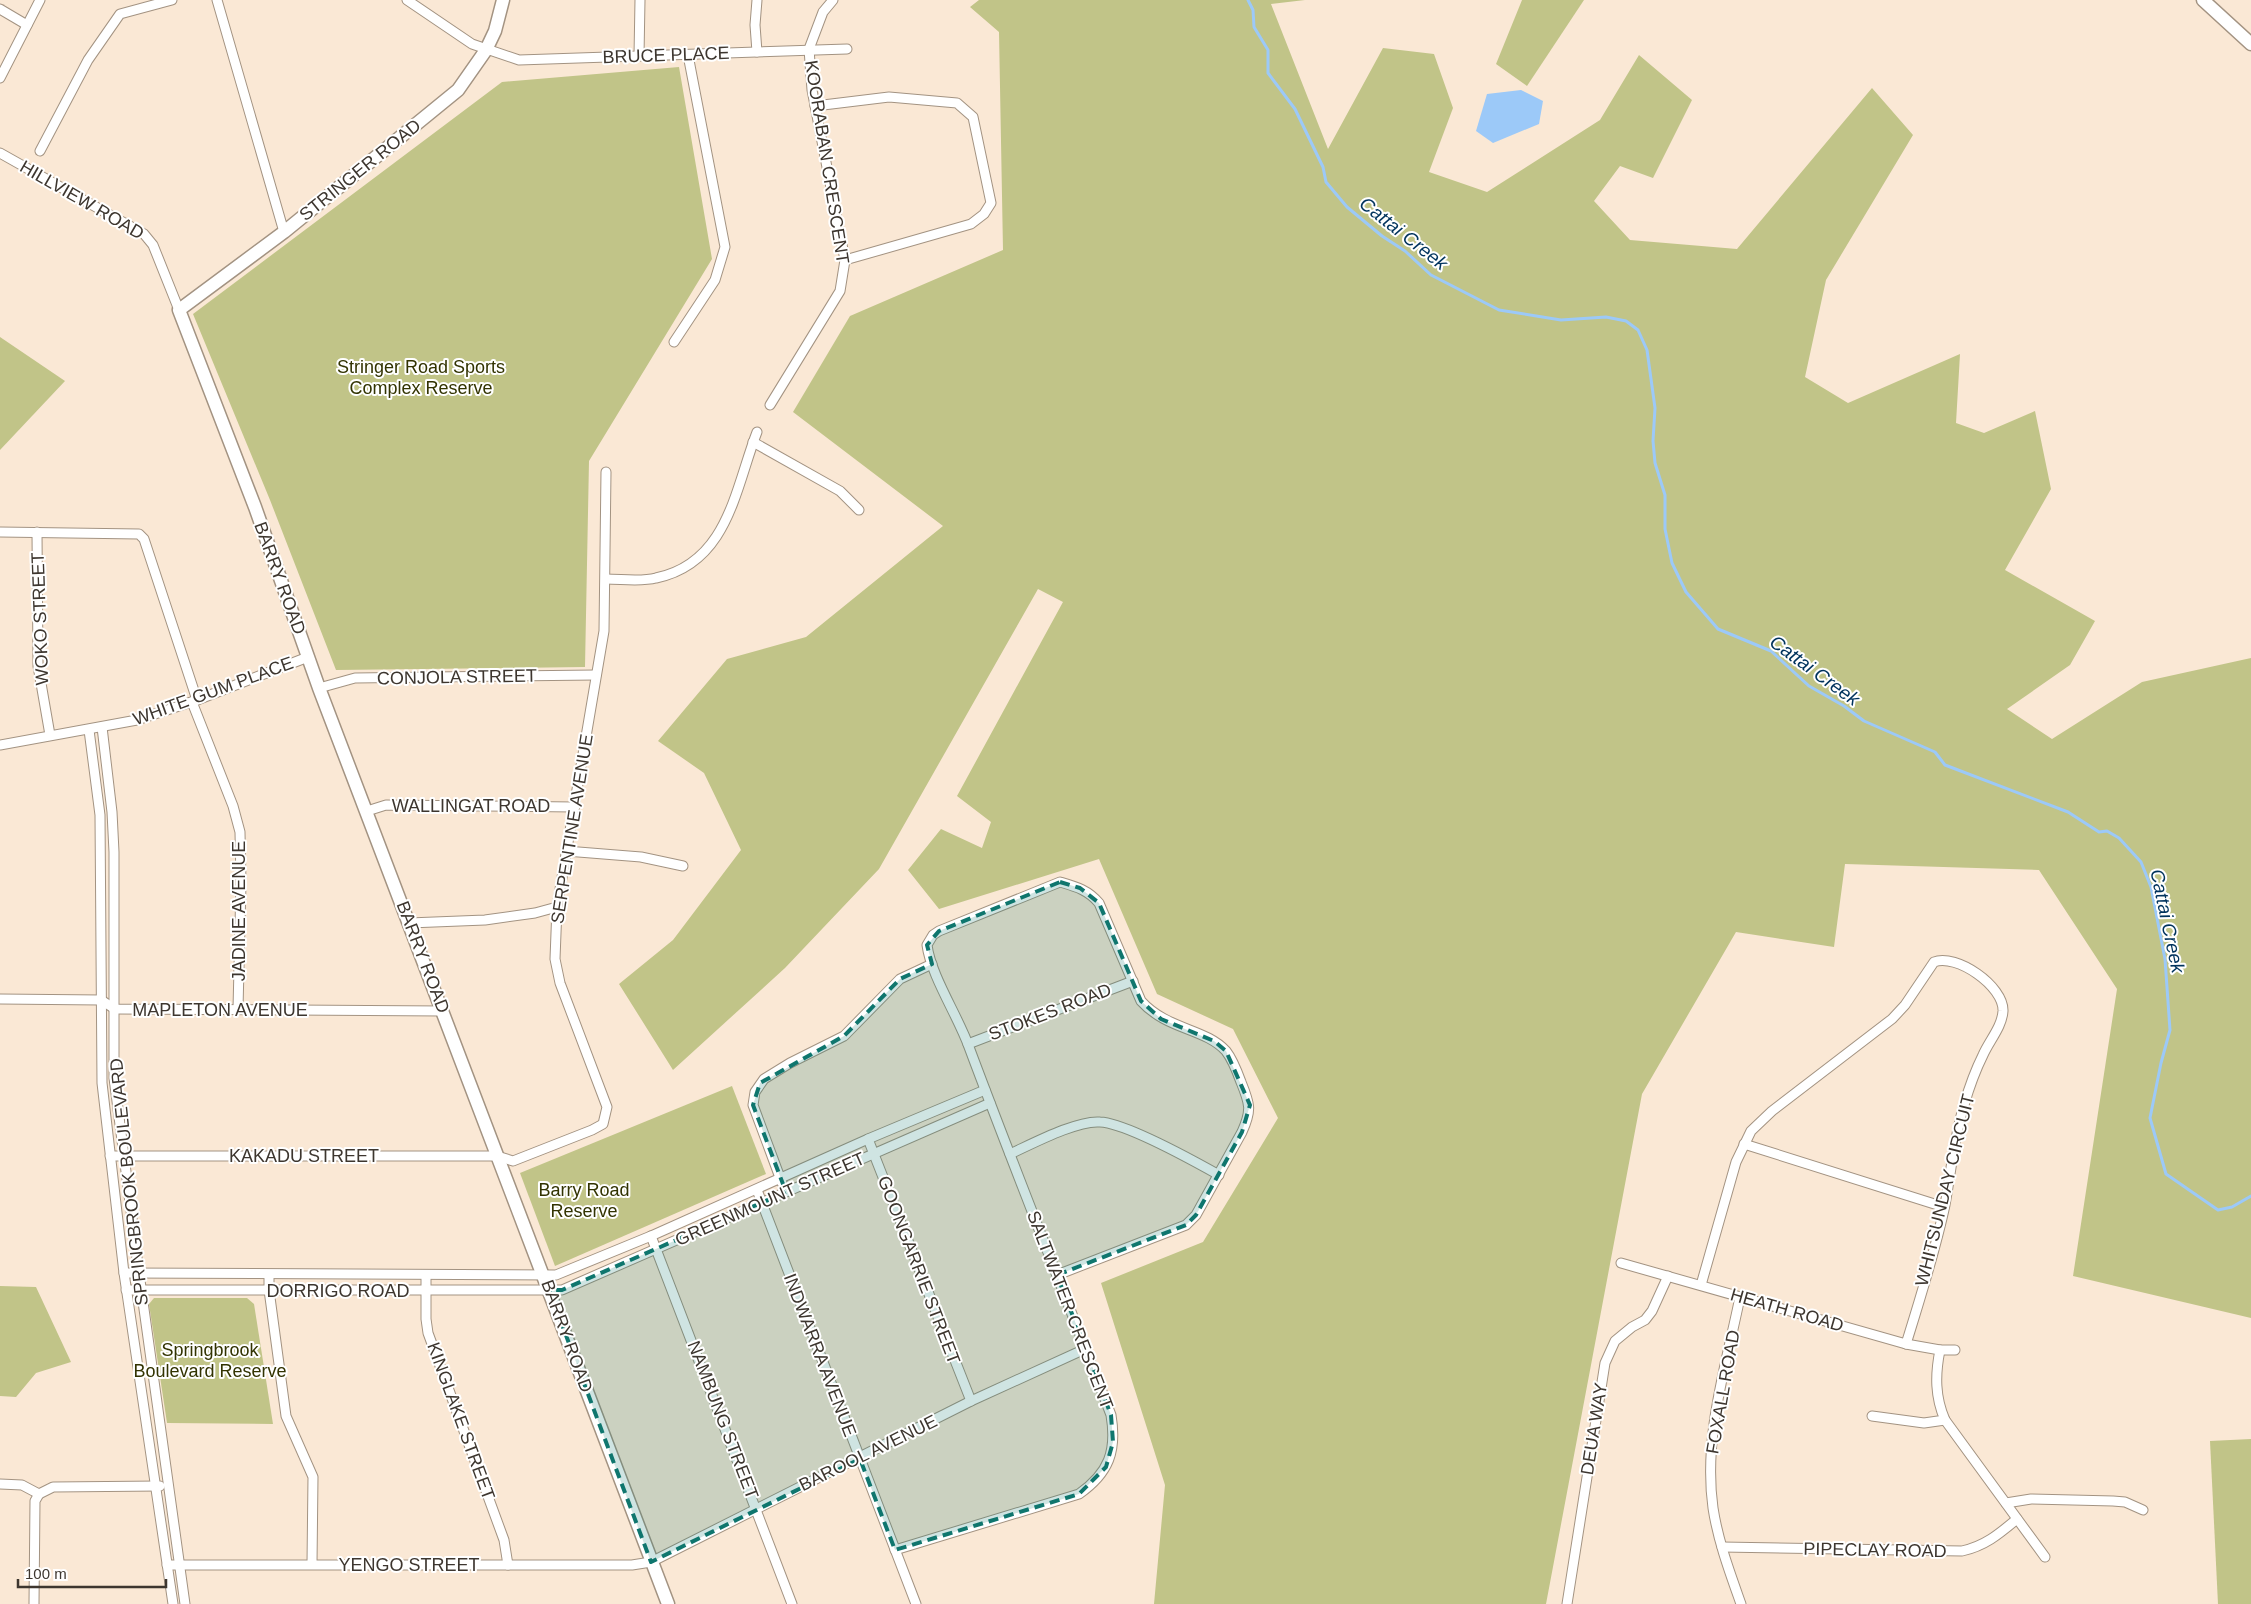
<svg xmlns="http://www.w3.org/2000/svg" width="2251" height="1604" viewBox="0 0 2251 1604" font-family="Arial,sans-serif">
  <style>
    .green { fill: #c1c488 }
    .water { fill: #9cc9f8 }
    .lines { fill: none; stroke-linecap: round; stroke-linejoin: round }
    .stream { stroke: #9cc9f8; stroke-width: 3 }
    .street-casing { stroke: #a39382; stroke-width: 11 }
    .secondary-casing { stroke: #a39382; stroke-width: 15 }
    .street { stroke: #fff; stroke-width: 9 }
    .secondary { stroke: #fff; stroke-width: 12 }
    .marked { fill: #0f766e; fill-opacity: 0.2; stroke: #0f766e; stroke-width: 4; stroke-dasharray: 10 6; stroke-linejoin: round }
    .labels { text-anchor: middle; stroke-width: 4; stroke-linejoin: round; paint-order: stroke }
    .street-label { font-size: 18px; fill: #3d362f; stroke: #fff }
    .park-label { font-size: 18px; fill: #323301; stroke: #fff }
    .water-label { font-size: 19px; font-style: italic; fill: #00335d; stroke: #fff }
  </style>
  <rect width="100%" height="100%" fill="#fae8d5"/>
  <!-- green -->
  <g class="green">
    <path d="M979,0H1305L1271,4L1328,149L1383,48L1434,54L1453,108L1429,172L1487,192L1600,120L1639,55L1692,100L1653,178L1620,166L1594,201L1630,240L1737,249L1872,88L1913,135L1826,280L1805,377L1848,403L1960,354L1956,423L1984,433L2035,411L2051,489L2005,570L2095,621L2070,665L2007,709L2052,739L2142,682L2251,658V1318L2073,1276L2117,989L2039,870L1845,864L1834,947L1736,932L1642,1094L1546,1604H1154L1165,1485L1101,1283L1203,1242L1278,1118L1233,1029L1157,994L1099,859L939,909L908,870L941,829L982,848L991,822L957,796L1063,602L1038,589L879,869L785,968L673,1070L619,984L673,940L741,850L704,773L658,741L727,659L806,637L943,526L793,412L850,316L1003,250L999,32L970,7Z"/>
    <path d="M1522,0H1584L1527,86L1496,64Z"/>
    <path d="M679,67L712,259L589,461L585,667L336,670L270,500L193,314L502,82Z"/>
    <path d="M0,337L65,381L0,450Z"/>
    <path d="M732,1086L766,1174L555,1266L520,1173Z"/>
    <path d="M0,1286L36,1287L71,1362L36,1373L16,1397L0,1396Z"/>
    <path d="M154,1298H247L254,1304L273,1424L167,1423L149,1304Z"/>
    <path d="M2251,1439V1604H2218L2210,1441Z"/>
  </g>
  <!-- water -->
  <path class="water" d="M1521,90L1543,101L1539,124L1493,143L1476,131L1487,94Z"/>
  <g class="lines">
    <!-- stream -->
    <path class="stream" d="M1248,0L1253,10L1254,27L1268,50V73L1295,109L1323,167L1326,182L1347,207L1382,236L1405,251L1431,275L1499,310L1561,320L1606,317L1626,321L1638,330L1647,350L1655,408L1653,441L1655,463L1665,495V529L1672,563L1686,592L1718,629L1771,651L1809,686L1844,706L1864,721L1935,752L1945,765L2068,812L2099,832L2107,831L2119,838L2141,862L2151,887L2165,959L2170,1030L2161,1063L2150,1118L2166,1174L2218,1210L2232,1207L2251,1196"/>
    <!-- street casing -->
    <g class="street-casing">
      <g id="street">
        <path d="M217,0L284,232"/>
        <path d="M407,0L472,44L519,60L847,49"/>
        <path d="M0,9L27,25"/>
        <path d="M757,52L755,25L757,0"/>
        <path d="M639,56L640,0"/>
        <path d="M0,78L40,0"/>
        <path d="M815,106L889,97L957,103L973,117L991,203L984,214L971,224L845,260"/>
        <path d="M40,151L88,60L120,14L172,0"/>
        <path d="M0,153L144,234L153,245L179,310"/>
        <path d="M674,342L715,280L725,247L688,55"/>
        <path d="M770,405L840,291L845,260L812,90L809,49L823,12L833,0"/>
        <path d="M753,442L840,491L859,510"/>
        <path d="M0,532L139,534L144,539L197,700"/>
        <path d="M37,532L38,666L50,735"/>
        <path d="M606,579C622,579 641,582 656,578C728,563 735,489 757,432"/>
        <path d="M319,688L355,678L596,675"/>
        <path d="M192,702L233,806L240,832L241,883L238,1009"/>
        <path d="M102,727L112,812L114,852V1078L139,1273L185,1604"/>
        <path d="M89,730L100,815L102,1083L124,1273L173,1604"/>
        <path d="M0,745L137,720L197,700L308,657"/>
        <path d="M367,811L386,805L575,807"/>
        <path d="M566,851L641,857L683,866"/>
        <path d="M409,923L485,920L535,913L557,907"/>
        <path d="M0,999L101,1000L115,1009L443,1011"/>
        <path d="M968,1044L1133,981"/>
        <path d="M868,1139L971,1401"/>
        <path d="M1744,1144L1944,1207"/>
        <path d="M1010,1154C1032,1144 1077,1120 1100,1122C1125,1123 1194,1161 1219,1175"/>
        <path d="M110,1156H497L513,1161L592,1130L603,1124L607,1107L560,983L555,959L557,907L604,631L606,472"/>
        <path d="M782,1183L753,1105L755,1092L764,1079L790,1063L844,1036L900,979L932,964"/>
        <path d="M757,1190L916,1604"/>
        <path d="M651,1236L792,1604"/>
        <path d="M1621,1263L1906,1344L1940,1350H1955"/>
        <path d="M124,1273L556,1275L651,1236L868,1139L985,1090"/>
        <path d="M269,1275V1290L286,1416L313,1477L312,1564"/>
        <path d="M426,1276V1319L428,1333L504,1540L508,1565"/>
        <path d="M1701,1285L1736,1162L1751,1131L1772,1111L1892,1019L1905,1005L1934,962C1956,953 2004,986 2003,1011C2002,1027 1989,1041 1983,1055C1975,1071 1969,1088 1964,1105C1954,1138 1951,1172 1945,1205C1935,1252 1920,1299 1906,1344"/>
        <path d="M126,1290H562L990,1103"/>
        <path d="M1740,1297C1726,1366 1703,1437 1713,1508C1718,1541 1730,1573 1741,1604"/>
        <path d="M1940,1350C1935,1375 1935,1397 1945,1420L2045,1557"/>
        <path d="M1872,1416L1924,1423L1945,1420"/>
        <path d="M0,1484L22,1485L39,1494L53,1487L160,1486"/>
        <path d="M2006,1503L2031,1499L2113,1501L2125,1502L2143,1510"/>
        <path d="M1722,1547L1962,1551C1985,1546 1999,1534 2017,1519"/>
        <path d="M895,1550L1079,1494C1109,1473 1117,1451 1111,1415C1064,1292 1015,1170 969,1047C958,1016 931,976 927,945L933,935L939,931L1060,882C1077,887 1088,890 1099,903L1141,1001C1167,1030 1205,1028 1226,1051C1233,1060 1237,1071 1241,1082C1250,1104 1252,1110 1242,1132L1196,1215L1186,1225L1057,1275"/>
        <path d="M167,1565H632L651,1562L971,1401L1085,1349"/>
        <path d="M34,1604L35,1501L39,1494"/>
        <path d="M1567,1604L1605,1363L1615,1341L1632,1327L1645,1320L1652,1311L1668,1276"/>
      </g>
    </g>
    <!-- secondary casing -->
    <g class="secondary-casing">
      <g id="secondary">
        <path d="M503,0L495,31L486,50L458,90L284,232L179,310L255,507L319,688L668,1604"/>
        <path d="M2203,0L2251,44"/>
      </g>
    </g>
    <!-- street -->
    <use href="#street" class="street"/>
    <!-- secondary -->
    <use href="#secondary" class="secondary"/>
  </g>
  <!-- marked area -->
  <path class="marked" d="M1060,882L1080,888L1099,903L1141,1001L1161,1019L1214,1041L1226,1051L1250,1105L1242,1132L1196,1215L1186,1225L1057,1275L1111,1415L1113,1442L1106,1467L1079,1494L895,1550L860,1459L651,1562L549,1290H562L786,1192L753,1105L760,1083L844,1036L900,979L932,964L927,945L939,931Z"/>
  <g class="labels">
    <!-- street labels -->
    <g class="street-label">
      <text transform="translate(666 55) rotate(-2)" y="6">BRUCE PLACE</text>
      <text transform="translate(827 162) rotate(81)" y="6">KOORABAN CRESCENT</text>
      <text transform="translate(360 170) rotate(-39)" y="6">STRINGER ROAD</text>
      <text transform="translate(82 200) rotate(30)" y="6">HILLVIEW ROAD</text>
      <text transform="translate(280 578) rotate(70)" y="6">BARRY ROAD</text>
      <text transform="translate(40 619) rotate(-92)" y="6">WOKO STREET</text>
      <text transform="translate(457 677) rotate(-1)" y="6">CONJOLA STREET</text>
      <text transform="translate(213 691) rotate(-20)" y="6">WHITE GUM PLACE</text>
      <text x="471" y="812">WALLINGAT ROAD</text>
      <text transform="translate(572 829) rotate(-81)" y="6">SERPENTINE AVENUE</text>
      <text transform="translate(239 911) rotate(-90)" y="6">JADINE AVENUE</text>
      <text transform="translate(423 957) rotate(69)" y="6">BARRY ROAD</text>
      <text x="220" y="1016">MAPLETON AVENUE</text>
      <text transform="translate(1050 1012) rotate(-21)" y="6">STOKES ROAD</text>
      <text x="304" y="1162">KAKADU STREET</text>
      <text transform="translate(129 1182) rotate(-96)" y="6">SPRINGBROOK BOULEVARD</text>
      <text transform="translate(1945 1190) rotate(-76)" y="6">WHITSUNDAY CIRCUIT</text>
      <text transform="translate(770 1199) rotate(-24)" y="6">GREENMOUNT STREET</text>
      <text transform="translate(919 1270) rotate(69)" y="6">GOONGARRIE STREET</text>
      <text x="338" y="1297">DORRIGO ROAD</text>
      <text transform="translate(1070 1310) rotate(69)" y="6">SALTWATER CRESCENT</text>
      <text transform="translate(1787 1310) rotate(16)" y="6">HEATH ROAD</text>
      <text transform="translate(567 1336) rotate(70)" y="6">BARRY ROAD</text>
      <text transform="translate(820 1355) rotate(69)" y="6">INDWARRA AVENUE</text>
      <text transform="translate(1723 1392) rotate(-80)" y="6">FOXALL ROAD</text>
      <text transform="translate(723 1420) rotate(69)" y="6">NAMBUNG STREET</text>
      <text transform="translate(461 1421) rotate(70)" y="6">KINGLAKE STREET</text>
      <text transform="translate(1594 1429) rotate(-81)" y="6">DEUA WAY</text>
      <text transform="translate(868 1453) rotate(-26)" y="6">BAROOL AVENUE</text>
      <text transform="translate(1875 1550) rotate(1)" y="6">PIPECLAY ROAD</text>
      <text x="409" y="1571">YENGO STREET</text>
    </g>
    <!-- park labels -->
    <g class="park-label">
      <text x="421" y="373">Stringer Road Sports<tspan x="421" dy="21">Complex Reserve</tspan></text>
      <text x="584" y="1196">Barry Road<tspan x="584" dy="21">Reserve</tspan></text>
      <text x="210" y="1356">Springbrook<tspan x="210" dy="21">Boulevard Reserve</tspan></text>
    </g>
    <!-- water labels -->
    <g class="water-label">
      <text transform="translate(1404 233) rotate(38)" y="7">Cattai Creek</text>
      <text transform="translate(1815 670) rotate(36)" y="7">Cattai Creek</text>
      <text transform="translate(2168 921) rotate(78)" y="7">Cattai Creek</text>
    </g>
  </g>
  <!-- scale -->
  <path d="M18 1579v8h148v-8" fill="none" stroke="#3d362f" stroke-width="2.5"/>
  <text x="25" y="1579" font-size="15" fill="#3d362f" stroke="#ffffff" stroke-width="4" paint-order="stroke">100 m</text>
</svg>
